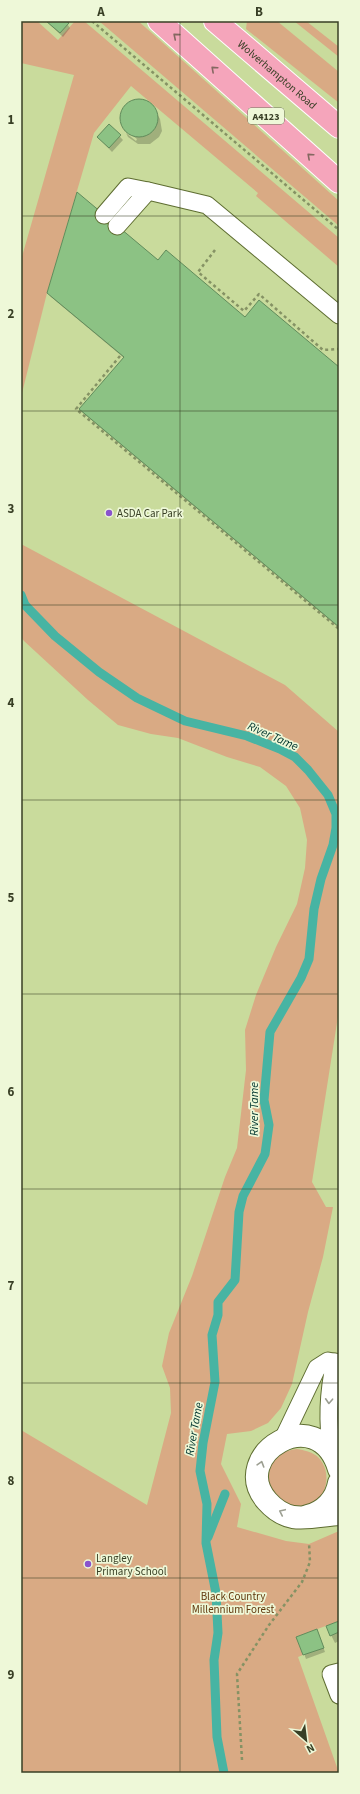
<svg xmlns="http://www.w3.org/2000/svg" width="360" height="1794" viewBox="0 0 360 1794" font-family="'Source Sans 3',sans-serif">
  <style>
    .green { fill: #d9aa84 }
    .shadow { fill: #0003 }
    .lines { fill: none; stroke-linecap: round; stroke-linejoin: round }
    .stream { stroke: #47b4a3; stroke-width: 9 }
    .building { fill: #8cc284; stroke: #618b5b }
    .lane-casing { stroke: #5e6d31; stroke-width: 19 }
    .street-casing { stroke: #5e6d31; stroke-width: 24 }
    .highway-casing { stroke: #fff; stroke-width: 24 }
    .path { stroke: #859264; stroke-width: 2.5; stroke-dasharray: 3 3; stroke-linecap: butt }
    .lane { stroke: #fff; stroke-width: 17 }
    .street { stroke: #fff; stroke-width: 22 }
    .highway { stroke: #f5a5bb; stroke-width: 22 }
    .oneway { stroke: #846861 }
    .oneway2 { stroke: #9c9f92 }
    .grid { fill: none; stroke: #383f25; stroke-width: 1; stroke-opacity: 0.55 }
    .poi-dot { fill: #8954cc; stroke: #eef8d8; stroke-width: 1.5 }
    .labels { text-anchor: middle; stroke-width: 3.5; stroke-linejoin: round; paint-order: stroke }
    .shield { fill: #eef8d8; stroke: #6f765b; stroke-width: 1 }
    .shield-label { font-size: 10px; font-weight: bold; fill: #383f25 }
    .street-label { font-size: 11px; fill: #383f25; stroke: #eef8d8 }
    .poi-label { font-size: 11px; fill: #383f25; stroke: #eef8d8; text-anchor: start }
    .park-label { font-size: 11px; fill: #61380d; stroke: #eef8d8 }
    .water-label { font-size: 12px; font-style: italic; fill: #01352f; stroke: #eef8d8 }
    .neatline { fill: none; stroke: #383f25; stroke-width: 1.5 }
    .grid-label { font-size: 13px; text-anchor: middle; font-weight: bold; fill: #383f25 }
  </style>
  <rect width="100%" height="100%" fill="#c9db9c"/>
  <!-- green -->
  <g class="green">
    <path d="M21,21H37L58,40L75,21H84L339,238V267L256,196L258,193L131,86L94,133L47,293L21,397V260L74,75L21,63Z"/>
    <path d="M99,21H138L153,34L339,201V226Z"/>
    <path d="M247,21H277L339,72V103L246,29Z"/>
    <path d="M294,21H306L339,47V57Z"/>
    <path d="M21,544L285,685L339,732V1010L312,1182L326,1207H333L323,1257L308,1312L292,1384L281,1408L268,1423L251,1431L227,1434L221,1464L241,1504L237,1527L286,1541L309,1544L339,1531V1621L296,1637L303,1655L298,1657L339,1773H21V1430L147,1505L171,1413L170,1388L162,1366L169,1333L192,1276L225,1177L237,1148L246,1070L245,1030L256,995L276,947L297,904L305,868L307,840L300,808L286,786L260,767L227,757L178,738L151,734L118,725L88,700L24,641L21,637Z"/>
    <path d="M297,1449C304,1450 312,1452 318,1457C333,1472 327,1499 308,1507C303,1509 297,1509 292,1509L269,1491C268,1466 269,1453 297,1449Z"/>
  </g>
  <!-- shadow -->
  <g class="shadow">
    <path d="M46,21H65L70,28L63,37Z"/>
    <path d="M142,100L148,101L152,105L160,119L162,131L159,137L150,144H138L128,137L126,133L136,141L137,139L125,130V132L120,117L122,111L130,102Z"/>
    <path d="M109,125L123,140L112,152L98,137Z"/>
    <path d="M158,261L245,318L339,369V628L83,413L81,409L124,358L51,297L48,293Z"/>
    <path d="M339,1622V1641L335,1643L331,1635Z"/>
    <path d="M317,1630L325,1652L306,1659L298,1637Z"/>
  </g>
  <g class="lines">
    <!-- stream -->
    <g class="stream">
      <path d="M21,595L25,605L55,636L99,672L137,698L185,721L247,736L280,749L295,757L308,770L328,795L336,814V828L333,845L321,879L314,909L309,959L301,978L270,1032L264,1100L269,1125L265,1154L243,1196L239,1212L235,1280L218,1302V1315L212,1335L215,1382L203,1443L200,1471L207,1504L206,1543L216,1593L218,1633L214,1660L217,1737L224,1773"/>
      <path d="M208,1537L225,1494"/>
    </g>
  </g>
  <!-- building -->
  <g class="building">
    <path d="M46,21H66L69,23L60,33Z"/>
    <circle cx="139" cy="118" r="19"/>
    <path d="M109,124L121,135L109,148L97,137Z"/>
    <path d="M77,192L158,260L166,250L245,317L259,300L339,367V627L79,409L124,357L47,293Z"/>
    <path d="M339,1621V1632L330,1636L326,1626Z"/>
    <path d="M317,1629L324,1648L303,1655L296,1637Z"/>
  </g>
  <g class="lines">
    <!-- lane casing -->
    <g class="lane-casing">
      <g id="lane">
        <path d="M104,215L128,187L148,191"/>
        <path d="M117,226L148,191L207,205L339,315"/>
        <path d="M283,1439L317,1368L328,1361L339,1363"/>
        <path d="M332,1452C327,1422 328,1393 335,1362"/>
        <path d="M339,1672L331,1674L339,1695"/>
      </g>
    </g>
    <!-- street casing -->
    <g class="street-casing">
      <g id="street">
        <path d="M339,1469C318,1399 227,1455 267,1501C274,1509 283,1515 293,1517C308,1519 324,1515 339,1514"/>
        <path d="M308,1516C324,1512 336,1500 339,1483"/>
      </g>
    </g>
    <!-- highway casing -->
    <g class="highway-casing">
      <g id="highway">
        <path d="M159,21L339,182"/>
        <path id="s1" d="M215,21L339,127"/>
      </g>
    </g>
    <!-- path -->
    <g class="path">
      <path d="M92,21L339,230"/>
      <path d="M215,250L198,272L244,311L259,294L323,350L339,349"/>
      <path d="M120,356L76,409L339,629"/>
      <path d="M242,1760L237,1674L269,1625L302,1582L310,1562L309,1543"/>
    </g>
    <!-- lane -->
    <use href="#lane" class="lane"/>
    <!-- street -->
    <use href="#street" class="street"/>
    <!-- highway -->
    <use href="#highway" class="highway"/>
  </g>
  <!-- one-way arrows -->
  <defs><path id="oneway-chevron" d="M-2-3.5L2.5 0L-2 3.5" fill="none" stroke-width="1.6" stroke-linecap="round" stroke-linejoin="round"/></defs>
  <g class="oneway">
    <use href="#oneway-chevron" transform="translate(176 36) rotate(-140)"/>
    <use href="#oneway-chevron" transform="translate(214 69) rotate(-138)"/>
    <use href="#oneway-chevron" transform="translate(310 156) rotate(-138)"/>
  </g>
  <g class="oneway2">
    <use href="#oneway-chevron" transform="translate(329 1401) rotate(93)"/>
    <use href="#oneway-chevron" transform="translate(261 1464) rotate(-73)"/>
    <use href="#oneway-chevron" transform="translate(282 1512) rotate(-155)"/>
  </g>
  <!-- grid -->
  <path class="grid" d="M180,21V1773M21,216H339M21,411H339M21,605H339M21,800H339M21,994H339M21,1189H339M21,1383H339M21,1578H339"/>
  <!-- markers -->
  <g class="poi-dot">
    <circle cx="109" cy="513" r="4"/>
    <circle cx="88" cy="1564" r="4"/>
  </g>
  <g class="labels">
    <!-- shield labels -->
    <rect class="shield" x="248" y="108" width="36" height="16" rx="3"/>
    <g class="shield-label">
      <text x="266" y="120">A4123</text>
    </g>
    <!-- street labels -->
    <g class="street-label">
      <text dy="4" stroke="none"><textPath href="#s1" startOffset="82">Wolverhampton Road</textPath></text>
    </g>
    <!-- poi labels -->
    <g class="poi-label">
      <text x="117" y="517">ASDA Car Park</text>
      <text x="96" y="1562">Langley<tspan x="96" dy="13">Primary School</tspan></text>
    </g>
    <!-- park labels -->
    <g class="park-label">
      <text x="233" y="1600">Black Country<tspan x="233" dy="13">Millennium Forest</tspan></text>
    </g>
    <!-- water labels -->
    <g class="water-label">
      <text transform="translate(273 736) rotate(24)" y="4">River Tame</text>
      <text transform="translate(254 1109) rotate(-90)" y="4">River Tame</text>
      <text transform="translate(194 1429) rotate(-80)" y="4">River Tame</text>
    </g>
  </g>
  <!-- border -->
  <rect width="360" height="1794" fill="none" stroke="#eef8d8" stroke-width="44"/>
  <!-- north arrow -->
  <g transform="translate(306 1740) rotate(152)" stroke="#eef8d8" stroke-width="3" paint-order="stroke">
  <path d="M0-3L7 15L0 10L-7 15Z" fill="#383f25"/>
  <text y="-6" font-size="11" font-weight="bold" text-anchor="middle" fill="#383f25">N</text>
  </g>
  <rect x="22" y="22" width="316" height="1750" class="neatline"/>
  <g class="grid-label">
    <text x="101" y="16">A</text>
    <text x="259" y="16">B</text>
    <text x="11" y="124">1</text>
    <text x="11" y="318">2</text>
    <text x="11" y="513">3</text>
    <text x="11" y="707">4</text>
    <text x="11" y="902">5</text>
    <text x="11" y="1096">6</text>
    <text x="11" y="1290">7</text>
    <text x="11" y="1485">8</text>
    <text x="11" y="1679">9</text>
  </g>
</svg>
